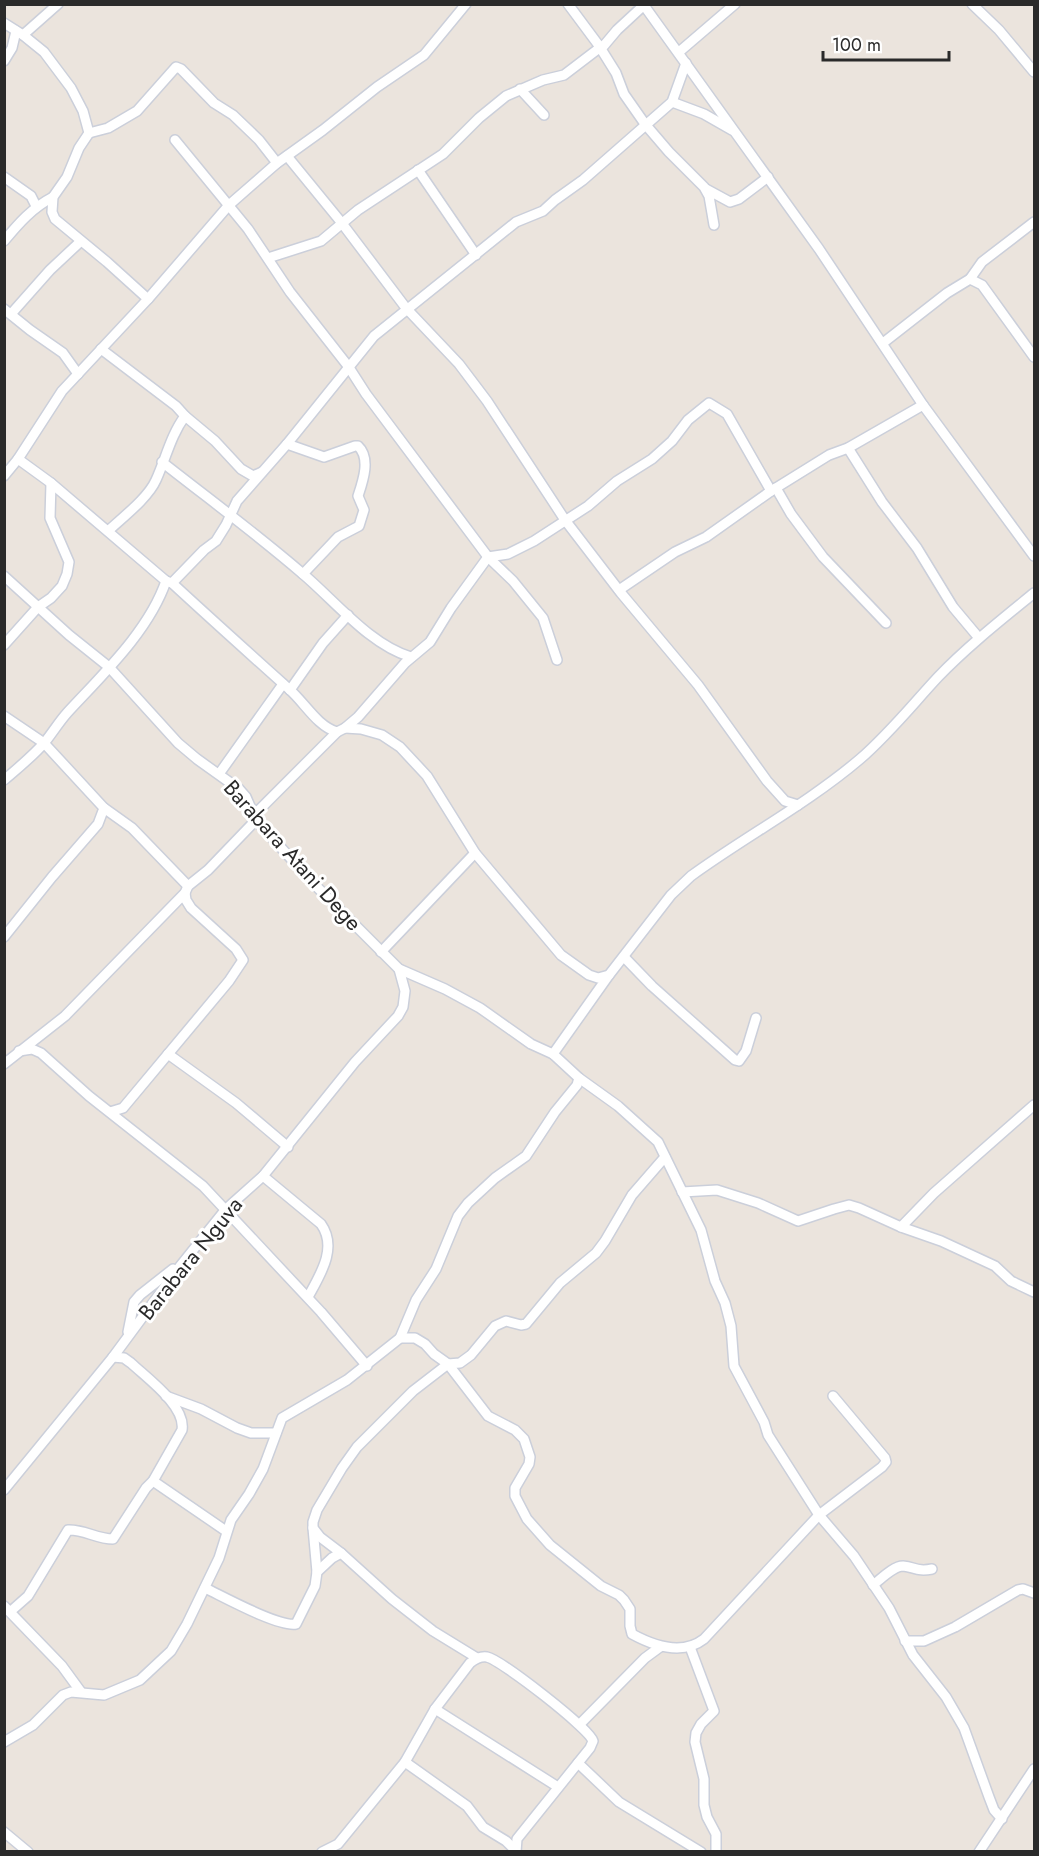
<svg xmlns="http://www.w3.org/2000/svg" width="1039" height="1856" viewBox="0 0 1039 1856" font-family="Jost,sans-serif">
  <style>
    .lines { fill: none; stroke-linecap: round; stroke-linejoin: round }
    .minor-casing { stroke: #cbcfda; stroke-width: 12 }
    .minor { stroke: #fff; stroke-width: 9 }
    .labels { text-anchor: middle; stroke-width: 6; stroke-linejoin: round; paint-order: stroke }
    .street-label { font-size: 22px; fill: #2a2a2a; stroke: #fff }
  </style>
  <rect width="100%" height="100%" fill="#ebe4dd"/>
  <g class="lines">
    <!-- minor casing -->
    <g class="minor-casing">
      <g id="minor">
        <path d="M568,4L600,47"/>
        <path d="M643,4L819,249L923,405L1034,556"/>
        <path d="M972,4L999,30L1034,72"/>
        <path d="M644,5L617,30L601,49L616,73L624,94L645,124L669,152L704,187L709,196L714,225"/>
        <path d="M4,23L23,35L44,52L71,88L83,111L89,133L79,148L67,177L53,197L52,212L55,219L107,262L148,299"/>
        <path d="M23,35L58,4"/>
        <path d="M679,52L735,4"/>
        <path d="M4,61L12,48L16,31"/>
        <path d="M520,89L544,115"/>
        <path d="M672,102L704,114L732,130"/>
        <path d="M89,133L108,128L137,111L176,67L181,69L214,103L233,115L259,140L277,163"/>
        <path d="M175,140L248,229L290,292L348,366L366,394L488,557L513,581L543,618L557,660"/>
        <path d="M287,156L341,222L406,308L459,364L487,401L565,520L621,593L698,685L767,781L785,801L798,805"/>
        <path d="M418,170L476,255"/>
        <path d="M4,177L31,196L36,206"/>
        <path d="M706,189L730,202L739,199L768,177"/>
        <path d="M4,241C19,223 32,208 53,197"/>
        <path d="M268,258L321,241L358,210L443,154L479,118L506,96L543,80L564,75L602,46"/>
        <path d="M970,279L982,262L1034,222"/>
        <path d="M4,309L30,330L63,353L78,374"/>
        <path d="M11,314L50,270L81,241"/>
        <path d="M883,343L947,293L970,279L982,285L1034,357"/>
        <path d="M101,349L176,406L185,416C171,435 166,458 156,480C148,498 123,517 108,531"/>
        <path d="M185,416L215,441L241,469L253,476L262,472"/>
        <path d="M287,444L324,457L355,446H358C371,458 363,481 358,496L364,510L359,526L338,537L303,574"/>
        <path d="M848,448L882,502L917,548L953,607L979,638"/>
        <path d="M162,462C209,499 258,535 303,574C335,601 370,645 411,657"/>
        <path d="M4,476L18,459L62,391L148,299L229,205L277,163L323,130L377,87L424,55L466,4"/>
        <path d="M776,488L791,514L823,557L886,623"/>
        <path d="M4,576L69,635L109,667L178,743L197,759L239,789L246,797L256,820L313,883L399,969L445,989L480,1008L531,1044L553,1054L579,1078L618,1106L658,1142L701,1230L715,1281L725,1303L731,1326L734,1366L764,1422L768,1435L819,1515L854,1556L889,1608L913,1655L946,1697L964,1728L989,1797L994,1810L1002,1819"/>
        <path d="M166,581L172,583C211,619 250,654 289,689C305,703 317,726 337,732L345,728L358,717L405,663L430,642L451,608L488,557L508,554L534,541L588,506L617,481L652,459L672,441L688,420L709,403L727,414L771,491"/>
        <path d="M172,583L204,550L216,541L226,525L237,501L287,444L374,336L516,222L543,211L555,200L583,180L672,102L686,63"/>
        <path d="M619,590L675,552L706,537L771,491L829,455L848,448L923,405"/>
        <path d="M4,645L38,607L51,598L62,586L67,574L69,562L50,518L51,483"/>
        <path d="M290,690L323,643L348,615"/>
        <path d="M4,716L44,743L104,808L98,824L52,877L4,937"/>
        <path d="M345,728L361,729L382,735L400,747L427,776L475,853L561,955L589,975L598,978L609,975L671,895L691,876C746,836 807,804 860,759C889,734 912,705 938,677C968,646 1001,620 1034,593"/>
        <path d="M219,774L283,684"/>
        <path d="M4,780C18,768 33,756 45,742C53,732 59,722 67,713C102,675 149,631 166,581L51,483L18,459"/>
        <path d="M104,808L132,828L188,886"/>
        <path d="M255,814L337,732"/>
        <path d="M381,952L475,853"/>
        <path d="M624,957L652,986L735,1060L739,1061L746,1051L756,1018"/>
        <path d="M19,1051L32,1049L41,1053L89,1096L203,1186L321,1312L367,1366"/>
        <path d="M168,1054L236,1103L288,1147"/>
        <path d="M553,1054L609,975"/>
        <path d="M4,1064L65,1016L185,893L188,886L208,870L256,820"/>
        <path d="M110,1112L123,1108L229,981L243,960L236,949L191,908L186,900L185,893"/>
        <path d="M263,1176L321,1224C338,1248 320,1275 308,1297"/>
        <path d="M682,1192L717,1190L758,1203L798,1221L834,1209L849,1205L859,1208L901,1227L941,1241L995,1266L1011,1281L1034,1292"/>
        <path d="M901,1227L934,1193L1034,1105"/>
        <path d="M128,1332L134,1302L140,1295L173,1269"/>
        <path d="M400,1338L416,1300L436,1269L458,1216L468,1203L495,1178L526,1156L555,1112L577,1085L579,1078"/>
        <path d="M166,1396L201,1409L237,1428L251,1433H276"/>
        <path d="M153,1481L226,1531"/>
        <path d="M4,1490L113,1357L181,1265L226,1209L263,1176L355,1062L398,1016L403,1007L405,991L399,969"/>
        <path d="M313,1528L317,1572"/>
        <path d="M873,1585C880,1580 893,1566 903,1566C915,1567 917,1572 932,1569"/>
        <path d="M205,1588C224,1597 278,1627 296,1624L315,1586L317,1572L332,1558L341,1553"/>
        <path d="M4,1606L62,1666L81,1692"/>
        <path d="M11,1611L28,1596L68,1530C83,1529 97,1539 113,1539L146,1488L153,1481L182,1430C186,1406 148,1379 131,1363L124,1358L113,1357"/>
        <path d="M905,1641H924L955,1627L1018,1590L1023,1589L1034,1593"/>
        <path d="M690,1647L714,1711L701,1724L696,1733L695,1742L704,1779V1805L707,1817L716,1834V1852"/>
        <path d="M477,1658L433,1631L392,1599L341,1553L320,1537L313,1528V1522L317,1510L342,1468L357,1447L413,1391L448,1364L460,1363L471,1355L495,1326L506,1321L521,1325L526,1324L560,1283L596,1253L605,1241L632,1195L665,1157"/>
        <path d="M435,1709L558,1787"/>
        <path d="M580,1724L645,1658L660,1647"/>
        <path d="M4,1742L33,1725L63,1695L71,1692L104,1695L140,1680L171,1651L187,1624L219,1558L231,1520L249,1494L263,1469L282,1418L347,1380L400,1338H415L425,1344L434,1354L448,1364L488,1416L515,1430L524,1439L530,1457L529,1464L515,1488V1496L527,1519L550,1545L601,1586L619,1595L624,1600L630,1609V1626L632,1634C654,1646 682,1656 704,1639L819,1515L882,1467L886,1462L885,1458L833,1396"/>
        <path d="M405,1762L467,1806L483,1827L506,1841L515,1850"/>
        <path d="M578,1763L619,1802L701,1852"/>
        <path d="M4,1832L28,1852"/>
        <path d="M322,1852L338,1844L405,1762L435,1709L470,1663C475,1659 480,1656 487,1657C501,1660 589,1728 593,1741L590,1748L517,1839L516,1852"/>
        <path d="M979,1852L1034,1769"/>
      </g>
    </g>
    <!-- minor -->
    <use href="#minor" class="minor"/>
  </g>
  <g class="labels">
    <!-- street labels -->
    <g class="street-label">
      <text transform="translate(293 855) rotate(48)" y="8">Barabara Atani Dege</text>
      <text transform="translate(190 1258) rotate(-51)" y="8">Barabara Nguva</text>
    </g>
  </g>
  <!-- border -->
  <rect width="1039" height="1856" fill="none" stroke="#2a2a2a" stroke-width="12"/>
  <!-- scale -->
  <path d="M823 51v9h126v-9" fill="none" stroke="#2a2a2a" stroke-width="3"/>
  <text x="832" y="51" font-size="18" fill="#2a2a2a" stroke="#ffffff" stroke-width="4.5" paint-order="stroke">100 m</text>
</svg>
